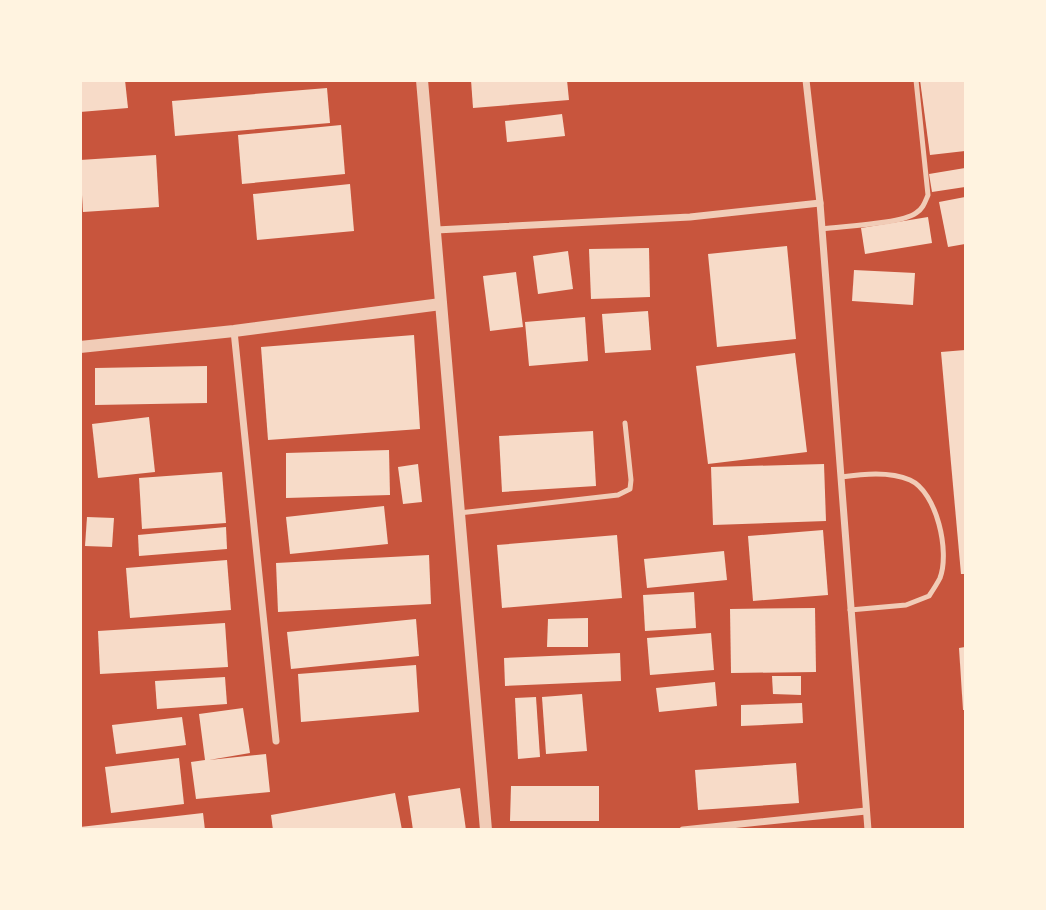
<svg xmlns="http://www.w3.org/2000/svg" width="1046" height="910" viewBox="0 0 1046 910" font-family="Lato,sans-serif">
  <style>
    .building { fill: #f7dbc8 }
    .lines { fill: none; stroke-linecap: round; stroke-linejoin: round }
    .service { stroke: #f1ccb7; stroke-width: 5 }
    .minor { stroke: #f1ccb7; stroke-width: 7 }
    .tertiary { stroke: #f1ccb7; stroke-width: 12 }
  </style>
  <rect width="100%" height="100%" fill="#c8553d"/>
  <!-- building -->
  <g class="building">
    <path d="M80,80H125L128,108L80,112Z"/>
    <path d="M471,80H567L569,100L473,108Z"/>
    <path d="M920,80H965V151L930,155Z"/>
    <path d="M327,88L330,123L175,136L172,101Z"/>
    <path d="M562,114L565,136L507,142L505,121Z"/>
    <path d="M341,125L345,174L242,184L238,135Z"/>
    <path d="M156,155L159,207L83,212L80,160Z"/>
    <path d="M965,168V187L932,192L929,174Z"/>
    <path d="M350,184L354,231L257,240L253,194Z"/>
    <path d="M965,197V244L948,247L939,202Z"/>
    <path d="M928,217L932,243L865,254L861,228Z"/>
    <path d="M787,246L796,339L717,347L708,254Z"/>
    <path d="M649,248L650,297L591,299L589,249Z"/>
    <path d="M568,251L573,289L538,294L533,256Z"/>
    <path d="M854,270L915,273L913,305L852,301Z"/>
    <path d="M516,272L523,327L490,331L483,276Z"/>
    <path d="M648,311L651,350L605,353L602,314Z"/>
    <path d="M585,317L588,361L529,366L525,322Z"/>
    <path d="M414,335L420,429L268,440L261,347Z"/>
    <path d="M965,350V574H961L941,352Z"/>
    <path d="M795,353L807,452L708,464L696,366Z"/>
    <path d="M207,366V403L95,405V368Z"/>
    <path d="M149,417L155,472L98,478L92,424Z"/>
    <path d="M593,431L596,486L502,492L499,436Z"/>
    <path d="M389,450L390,495L286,498V453Z"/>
    <path d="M418,464L422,502L403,504L398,467Z"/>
    <path d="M824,464L826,521L713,525L711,467Z"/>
    <path d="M222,472L226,523L142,529L139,478Z"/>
    <path d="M384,506L388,544L290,554L286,517Z"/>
    <path d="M87,517L114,518L112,547L85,546Z"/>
    <path d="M226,527L227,549L139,556L138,535Z"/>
    <path d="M823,530L828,595L753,601L748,536Z"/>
    <path d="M617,535L622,598L502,608L497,545Z"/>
    <path d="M724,551L727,580L647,588L644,559Z"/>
    <path d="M429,555L431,604L278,612L276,563Z"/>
    <path d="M227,560L231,610L130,618L126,568Z"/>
    <path d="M694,592L696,628L645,631L643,595Z"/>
    <path d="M815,608L816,672L731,673L730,609Z"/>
    <path d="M588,618V647H547L548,619Z"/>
    <path d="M416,619L419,656L291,669L287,632Z"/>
    <path d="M225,623L228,667L100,674L98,631Z"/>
    <path d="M711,633L714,670L650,675L647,638Z"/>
    <path d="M965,647V710H963L959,648Z"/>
    <path d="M620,653L621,681L505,686L504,658Z"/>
    <path d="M416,665L419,712L301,722L298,674Z"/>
    <path d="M772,676H801V695L773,694Z"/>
    <path d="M225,677L227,704L157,709L155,681Z"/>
    <path d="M715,682L717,706L659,712L656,688Z"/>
    <path d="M582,694L587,751L546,754L542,697Z"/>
    <path d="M536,697L540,757L518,759L515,698Z"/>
    <path d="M802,703L803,723L741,726V705Z"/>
    <path d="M243,708L250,753L209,760L266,754L270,792L196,799L191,762L205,760L199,714Z"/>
    <path d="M182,717L186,745L116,754L112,725Z"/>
    <path d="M179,758L184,804L111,813L105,767Z"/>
    <path d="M796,763L799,803L698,810L695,770Z"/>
    <path d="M511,786H599V821H510Z"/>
    <path d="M460,788L466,830H413L408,796Z"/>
    <path d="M395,793L402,830H273L271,815Z"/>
    <path d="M203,813L205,830H80V827Z"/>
  </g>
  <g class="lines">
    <!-- service -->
    <g class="service">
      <path d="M822,229C843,226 901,224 916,213C923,209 925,202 928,195L916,80"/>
      <path d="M841,477C863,474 889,471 910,480C937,492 950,552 940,578C937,584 933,590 929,596L906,605L850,610"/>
      <path d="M459,513L618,495L630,489L631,480L625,423"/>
    </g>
    <!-- minor -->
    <g class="minor">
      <path d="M806,80L820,203L868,830"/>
      <path d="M436,230L690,217L820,203"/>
      <path d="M234,331L276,741"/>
      <path d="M683,830L866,811"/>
    </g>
    <!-- tertiary -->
    <g class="tertiary">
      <path d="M422,80L486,830"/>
      <path d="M80,347L234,331L441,304"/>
    </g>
  </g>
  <!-- border -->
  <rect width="1046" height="910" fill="none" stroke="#fff3e0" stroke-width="164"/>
</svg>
